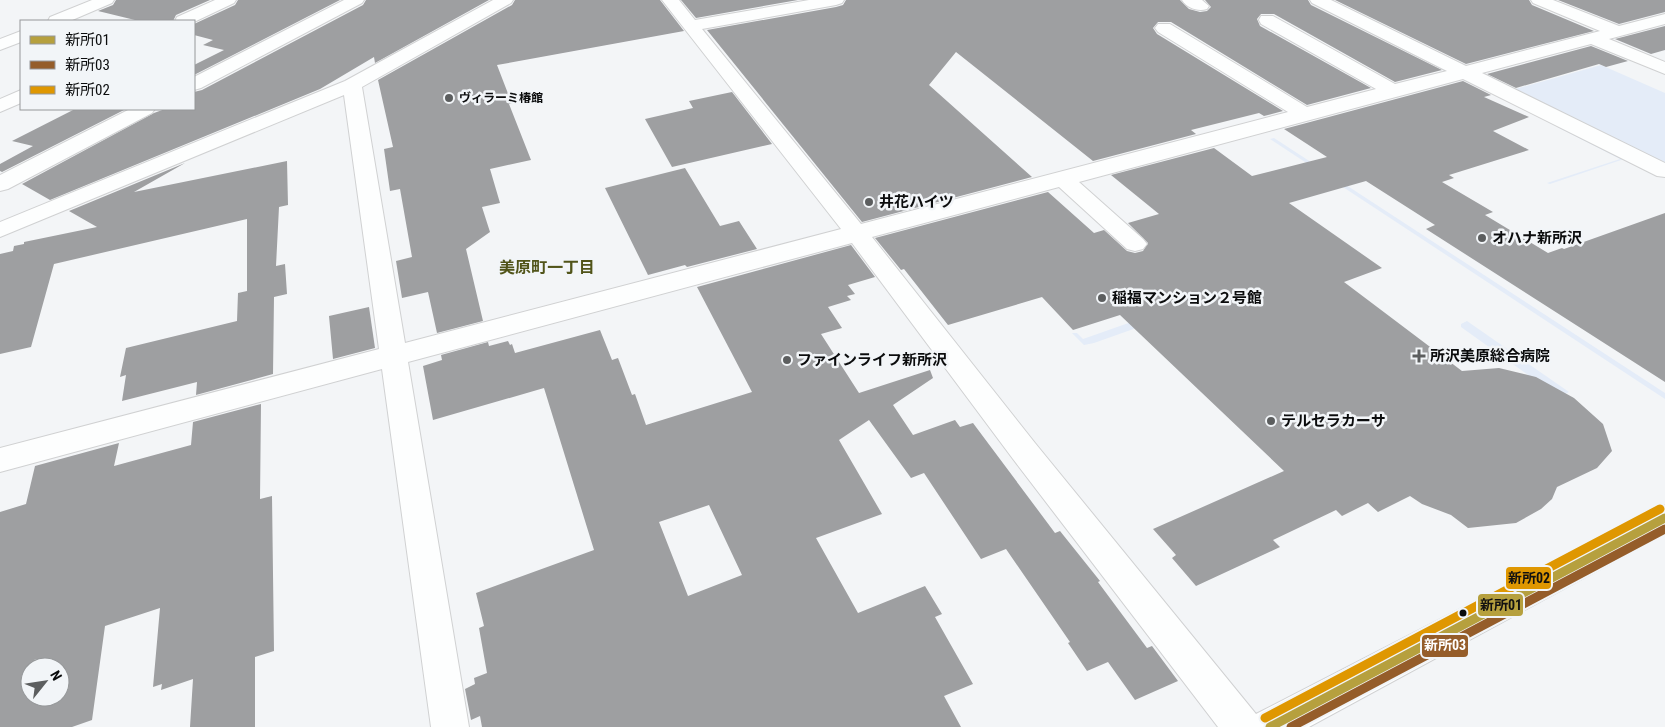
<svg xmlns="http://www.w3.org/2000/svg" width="1665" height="727" viewBox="0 0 1665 727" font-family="'Roboto Condensed','Noto Sans JP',sans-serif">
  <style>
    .green { fill: #e4ecf8 }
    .building { fill: #9e9fa1; fill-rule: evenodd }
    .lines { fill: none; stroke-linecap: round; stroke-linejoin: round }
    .minor-casing { stroke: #d0d1d2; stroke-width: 2 }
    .minor { fill: #fdfefe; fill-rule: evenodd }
    .bus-1-casing { stroke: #f2f5f8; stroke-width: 13 }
    .bus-2-casing { stroke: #f2f5f8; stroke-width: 13 }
    .bus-3-casing { stroke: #f2f5f8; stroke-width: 13 }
    .bus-1 { stroke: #b6a03e; stroke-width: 9 }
    .bus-2 { stroke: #955d2a; stroke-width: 9 }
    .bus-3 { stroke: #df9701; stroke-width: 9 }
    .poi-dot { fill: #5c5e5f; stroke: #f2f5f8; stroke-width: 2 }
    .bus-dot { fill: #0b0c0d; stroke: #f2f5f8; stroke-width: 2 }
    .labels { text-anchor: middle; stroke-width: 5; stroke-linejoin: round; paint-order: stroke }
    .far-poi-label { font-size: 12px; font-weight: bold; fill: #0b0c0d; stroke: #f2f5f8; text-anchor: start }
    .poi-label { font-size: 15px; font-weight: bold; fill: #0b0c0d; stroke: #f2f5f8; text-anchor: start }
    .neighbourhood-label { font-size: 16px; font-weight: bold; fill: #515419; stroke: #f2f5f8 }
    .line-badge { stroke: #f2f5f8; stroke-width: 2 }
    .badge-label { font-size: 14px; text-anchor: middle; font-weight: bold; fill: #fff }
    .pale-badge-label { font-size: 14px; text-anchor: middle; font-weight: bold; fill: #111 }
  </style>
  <rect width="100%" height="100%" fill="#f3f5f7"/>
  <!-- green -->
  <g class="green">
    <path d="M1601,65L1665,93V165L1512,90Z"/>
    <path d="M1557,127H1559L1624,159L1550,184L1547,183L1620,159Z"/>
    <path d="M1274,138L1665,393V399L1270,139Z"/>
    <path d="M1177,306L1187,310L1094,343L1084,345L1072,333H1077L1083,339Z"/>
    <path d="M1467,321L1569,392L1559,397L1461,327V324Z"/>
  </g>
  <!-- building -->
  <g class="building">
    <path d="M116,0H210L176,15L173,21H139L98,11L113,5Z"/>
    <path d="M238,0H340L194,75V65L224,50L203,45L213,40L194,35V24L235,5Z"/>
    <path d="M366,0H489L375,63L374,57L320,89L50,200L22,184L154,113L165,109H194V92L202,90L363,5Z"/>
    <path d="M515,0H660L684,31L497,65L512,104H509L531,160L490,169L500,203L482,207L490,232L466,249L483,321L437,333L428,292L402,298L396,261L412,257L400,189L390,191L384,149L393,147L378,80L512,5Z"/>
    <path d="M681,0H798L696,18Z"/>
    <path d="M846,0H1180L1189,9L1200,12L1207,11L1211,7L1205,0H1308L1311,5L1442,70L1395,82L1274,14H1261L1257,19L1260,26L1371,88L1307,105L1171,22H1158L1153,28L1157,34L1283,111L1264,116L1259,113L1191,130L1196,134L1093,161L956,52L929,85L1032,177L862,222L707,30L836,7L843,5Z"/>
    <path d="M1335,0H1529L1532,5L1594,31L1466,64Z"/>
    <path d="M1558,0H1665V12L1619,24Z"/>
    <path d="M1665,26V50L1651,54L1615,39Z"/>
    <path d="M1591,46L1628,61L1606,67L1599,64L1516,88L1487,74Z"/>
    <path d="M1463,81L1491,95L1484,97L1529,117L1493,131L1529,150L1449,175L1454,178L1442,182L1493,212L1485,215L1548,253L1562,248L1564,249L1665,213V382L1426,229L1435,225L1366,181L1289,203L1382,268L1344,282L1462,371L1499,368L1536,377L1574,398L1603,424L1612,451L1597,468L1557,487L1552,499L1541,509L1516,523L1468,528L1451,515L1422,504L1410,496L1378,512L1368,503L1342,516L1336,510L1273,540L1280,547L1196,586L1172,558L1176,555L1153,529L1284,471L1120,315L1073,330L1042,297L948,325L904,269L901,270L875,238L1048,192L1094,233L1104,230L1127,251L1135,253L1143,251L1148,243L1128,223L1159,214L1111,175L1214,148L1252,176L1327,157L1284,129Z"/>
    <path d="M732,92L772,144L672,167L645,119L693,108L689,101Z"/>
    <path d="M75,109H126L2,172L0,171V164L33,146L12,141Z"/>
    <path d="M287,161L288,205L279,207L276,266L285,264L287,294L274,297L273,374L196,395L197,382L122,401L126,375L120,377L126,348L237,321L238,293L247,291V219L54,264L31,347L0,354V254L13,251L14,246L24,244V242L97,227L69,211L185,163L134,192Z"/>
    <path d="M685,168L720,226L739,221L757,249L687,267L685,265L648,275L605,188Z"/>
    <path d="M851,245L875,277L848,285L855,294L847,296L851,300L828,307L842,328L821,334L859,393L930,370L933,378L893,405L913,435L955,420L960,427L973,423L1055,533L1060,531L1100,581L1098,582L1147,648L1152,646L1178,681L1135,700L1108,662L1087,671L1068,643L1070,642L1006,549L981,559L924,473L911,478L869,420L839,440L882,514L816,538L858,613L925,586L942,614L935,617L973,684L944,696L961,727H482L480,716L471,720L465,689L475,684L474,678L487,673L479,628L484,626L476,593L594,550L544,388L433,420L423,366L442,360L441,355L488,342L489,346L508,341L510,345L512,344L515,353L600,330L612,360L618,358L632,395L635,394L646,425L752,392L697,287ZM709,505L742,575L688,596L659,522Z"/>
    <path d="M369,307L375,348L333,359L329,316Z"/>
    <path d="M261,404L260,499L272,496L274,651L255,657V727H190L193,679L161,690L162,684L153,687L160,608L105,626L92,720L72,727H0V512L26,504L35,466L119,443L114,466L191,445L193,422ZM30,667H60V697H30Z"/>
  </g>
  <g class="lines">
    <!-- minor casing -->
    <g class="minor-casing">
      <g id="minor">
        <path d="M92,0H114L112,3L70,21H48L50,17Z"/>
        <path d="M215,0H236L234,3L194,22L175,21L177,17Z"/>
        <path d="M344,0H364L362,3L201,88L194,90V77Z"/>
        <path d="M493,0H513L511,3L362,87L405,343L841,229L662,0H679L695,20L809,0H844L842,3L836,5L702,29L861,224L1288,112L1158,32L1155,28L1158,24H1170L1307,107L1376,89L1261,24L1259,20L1261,16H1273L1395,84L1447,71L1312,3L1310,0H1331L1466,66L1600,31L1533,3L1531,0H1553L1619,26L1665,14V24L1609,39L1665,62V74L1591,44L1482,73L1665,163V177L1657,176L1463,79L1079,182L1143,239L1147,244L1143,249L1135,251L1127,249L1059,187L872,237L1035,443L1256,714L1654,509L1665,505V534L1309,727H1218L1013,459L852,243L408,362L469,727H431L382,369L0,472V448L379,349L344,95L0,237V222L345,81Z"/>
        <path d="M1182,0H1202L1209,6L1207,9C1198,12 1187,8 1182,0Z"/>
        <path d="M21,31V42L0,50V39Z"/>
        <path d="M21,90V103L0,112V99Z"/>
        <path d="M130,109H155L152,113L8,189L0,191V175Z"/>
      </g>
    </g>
    <!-- minor -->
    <use href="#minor" class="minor"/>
    <!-- bus-1 casing -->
    <g class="bus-1-casing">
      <path id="bus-1" d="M1270,727L1665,518"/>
    </g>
    <!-- bus-2 casing -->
    <g class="bus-2-casing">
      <path id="bus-2" d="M1291,727L1665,529"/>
    </g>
    <!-- bus-3 casing -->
    <g class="bus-3-casing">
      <path id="bus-3" d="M1265,718L1660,509"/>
    </g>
    <!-- bus-1 -->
    <use href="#bus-1" class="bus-1"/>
    <!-- bus-2 -->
    <use href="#bus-2" class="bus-2"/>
    <!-- bus-3 -->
    <use href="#bus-3" class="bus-3"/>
  </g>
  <!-- markers -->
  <g class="poi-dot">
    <circle cx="449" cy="98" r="5"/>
    <circle cx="869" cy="202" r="5"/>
    <circle cx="1482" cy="238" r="5"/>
    <circle cx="1102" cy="298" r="5"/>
    <path d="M1416.5 348.5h5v5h5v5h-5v5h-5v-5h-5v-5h5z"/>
    <circle cx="787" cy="360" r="5"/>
    <circle cx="1271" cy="421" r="5"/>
  </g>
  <circle class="bus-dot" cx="1463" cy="613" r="4.5"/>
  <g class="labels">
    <!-- far-poi labels -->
    <g class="far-poi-label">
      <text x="459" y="102">ヴィラーミ椿館</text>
    </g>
    <!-- poi labels -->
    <g class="poi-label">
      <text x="879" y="207">井花ハイツ</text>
      <text x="1492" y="243">オハナ新所沢</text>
      <text x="1112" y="303">稲福マンション２号館</text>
      <text x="1430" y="361">所沢美原総合病院</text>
      <text x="797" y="365">ファインライフ新所沢</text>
      <text x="1281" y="426">テルセラカーサ</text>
    </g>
    <!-- neighbourhood labels -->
    <g class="neighbourhood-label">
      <text x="547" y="273">美原町一丁目</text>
    </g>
  </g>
  <g class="line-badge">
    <rect x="1505" y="566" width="47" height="24" rx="5" fill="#df9701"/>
    <rect x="1477" y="593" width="47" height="24" rx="5" fill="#b6a03e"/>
    <rect x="1421" y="634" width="48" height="24" rx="5" fill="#955d2a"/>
  </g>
  <g class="badge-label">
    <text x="1445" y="650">新所03</text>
  </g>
  <g class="pale-badge-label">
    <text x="1529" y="583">新所02</text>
    <text x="1501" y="610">新所01</text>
  </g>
  <!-- legend -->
  <rect x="20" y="20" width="175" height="90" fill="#f2f5f8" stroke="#96989a"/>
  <rect x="30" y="36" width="25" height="8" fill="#b6a03e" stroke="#96989a"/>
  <text x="65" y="45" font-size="15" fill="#0b0c0d">新所01</text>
  <rect x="30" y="61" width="25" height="8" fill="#955d2a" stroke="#96989a"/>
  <text x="65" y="70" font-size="15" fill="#0b0c0d">新所03</text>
  <rect x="30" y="86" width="25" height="8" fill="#df9701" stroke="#96989a"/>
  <text x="65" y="95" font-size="15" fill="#0b0c0d">新所02</text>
  <!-- north arrow -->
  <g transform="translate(45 682) rotate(60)"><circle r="24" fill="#f2f5f8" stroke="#96989a"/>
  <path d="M0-4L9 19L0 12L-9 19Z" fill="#5c5e5f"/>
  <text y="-8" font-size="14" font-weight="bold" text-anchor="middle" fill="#0b0c0d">N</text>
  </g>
</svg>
